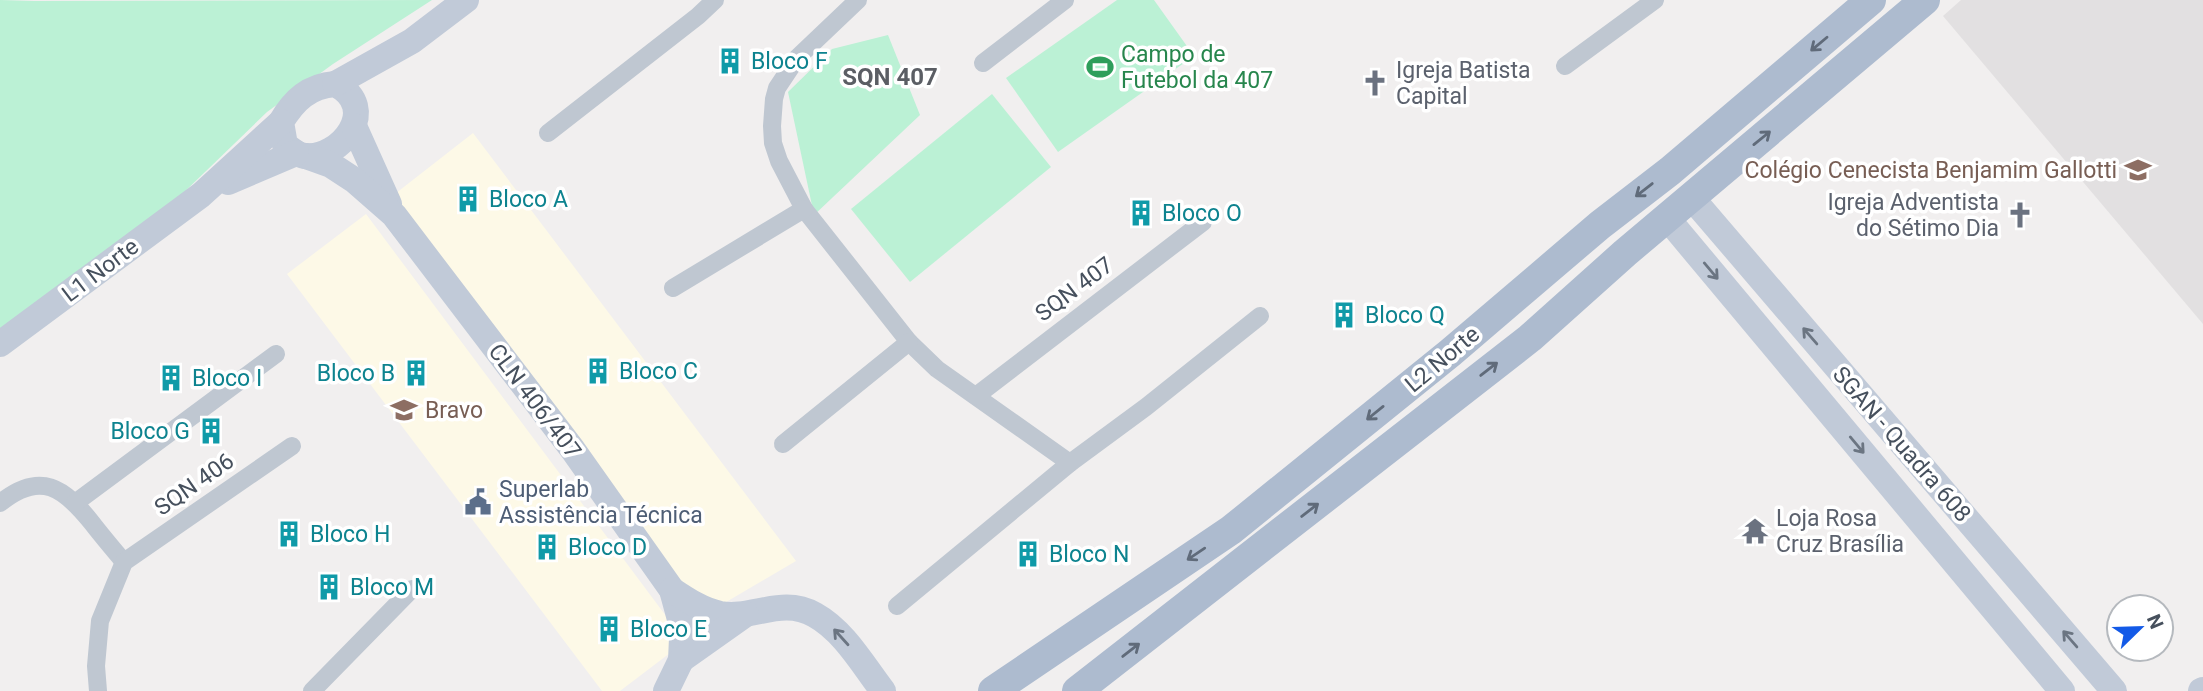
<svg xmlns="http://www.w3.org/2000/svg" width="2203" height="691" viewBox="0 0 2203 691" font-family="Roboto,sans-serif">
  <style>
    .commercial { fill: #fdf9e7 }
    .education { fill: #e2e0e1 }
    .green { fill: #bbf1d5 }
    .lines { fill: none; stroke-linecap: round; stroke-linejoin: round }
    .street { stroke: #bfc7d1; stroke-width: 18 }
    .secondary { stroke: #c1cad8; stroke-width: 26 }
    .primary { stroke: #adbbcf; stroke-width: 30 }
    .oneway { stroke: #606b7a }
    .oneway2 { stroke: #6b7582 }
    .labels { text-anchor: middle; stroke-width: 7; stroke-linejoin: round; paint-order: stroke }
    .leisure-label { font-size: 23px; fill: #27864d; stroke: #fff; text-anchor: start }
    .culture-label { font-size: 23px; fill: #0d838f; stroke: #fff; text-anchor: start }
    .worship-label { font-size: 23px; fill: #5b616d; stroke: #fff; text-anchor: start }
    .education-label { font-size: 23px; fill: #785e54; stroke: #fff; text-anchor: end }
    .street-label { font-size: 23px; fill: #46505d; stroke: #fff }
    .service-label { font-size: 23px; fill: #4e5e75; stroke: #fff; text-anchor: start }
    .neighbourhood-label { font-size: 24px; font-weight: bold; fill: #5b5e64; stroke: #fff }
  </style>
  <rect width="100%" height="100%" fill="#f1efef"/>
  <!-- commercial -->
  <g class="commercial">
    <path d="M473,133L796,561L716,608L689,592L391,197Z"/>
    <path d="M366,214L666,616L674,650L620,691H602L287,274Z"/>
  </g>
  <!-- education -->
  <path class="education" d="M1961,0H2203V324L1943,16Z"/>
  <!-- green -->
  <g class="green">
    <path d="M0,0L34,1L432,0L333,64L267,112L176,200L0,333Z"/>
    <path d="M1117,0H1154L1194,56L1058,152L1006,78Z"/>
    <path d="M888,35L920,115L814,215L788,92L832,49Z"/>
    <path d="M992,94L1051,167L910,282L851,209Z"/>
  </g>
  <g class="lines">
    <!-- street -->
    <g class="street">
      <path d="M858,0L797,58L777,88L774,99L772,126L773,143L779,161L804,209L909,342L937,369L1070,463"/>
      <path d="M983,63L1065,0"/>
      <path d="M1565,66L1655,0"/>
      <path d="M548,133L698,16L715,0"/>
      <path d="M673,288L804,209"/>
      <path d="M976,396L1203,222"/>
      <path d="M783,444L909,342"/>
      <path d="M0,503C41,470 64,488 92,523C102,536 113,549 124,562"/>
      <path d="M75,503L276,354"/>
      <path d="M897,606L1070,463L1146,407L1260,316"/>
      <path d="M98,691L96,666L100,621L124,562L292,446"/>
      <path d="M312,691L412,589"/>
    </g>
    <!-- secondary -->
    <g class="secondary">
      <path d="M335,84C382,108 340,160 305,156C297,155 291,149 285,145L281,122C294,100 309,86 335,84Z"/>
      <path d="M335,84L412,41L466,0"/>
      <path d="M354,126L389,204"/>
      <path d="M306,156L331,165L354,180L394,215L573,450L672,590L681,623L682,638L681,660L666,691"/>
      <path d="M228,182L296,153"/>
      <path d="M1691,197L2114,691"/>
      <path d="M1667,218L2062,691"/>
      <path d="M0,344L201,195L281,122"/>
      <path d="M672,590C687,600 702,610 720,614C752,620 782,596 815,615C844,631 863,665 883,691"/>
      <path d="M681,660L746,614"/>
      <path d="M2201,691L2203,690"/>
    </g>
    <!-- primary -->
    <g class="primary">
      <path d="M993,691L1231,530L1450,353L1600,225L1670,171L1871,0"/>
      <path d="M1077,691L1530,338L1625,253L1925,0"/>
    </g>
  </g>
  <!-- one-way arrows -->
  <defs><path id="oneway-shaft" d="M-6 0H5M1.5-3L5.5 0L1.5 3" fill="none" stroke-width="1.6" stroke-linecap="round" stroke-linejoin="round" transform="scale(1.75)"/></defs>
  <g class="oneway">
    <use href="#oneway-shaft" transform="translate(1819 44) rotate(140)"/>
    <use href="#oneway-shaft" transform="translate(1762 138) rotate(-39)"/>
    <use href="#oneway-shaft" transform="translate(1644 190) rotate(142)"/>
    <use href="#oneway-shaft" transform="translate(1489 369) rotate(-38)"/>
    <use href="#oneway-shaft" transform="translate(1375 413) rotate(141)"/>
    <use href="#oneway-shaft" transform="translate(1310 510) rotate(-38)"/>
    <use href="#oneway-shaft" transform="translate(1196 554) rotate(146)"/>
    <use href="#oneway-shaft" transform="translate(1131 650) rotate(-38)"/>
  </g>
  <g class="oneway2">
    <use href="#oneway-shaft" transform="translate(1711 271) rotate(50)"/>
    <use href="#oneway-shaft" transform="translate(1810 336) rotate(-131)"/>
    <use href="#oneway-shaft" transform="translate(1857 445) rotate(50)"/>
    <use href="#oneway-shaft" transform="translate(841 637) rotate(-132)"/>
    <use href="#oneway-shaft" transform="translate(2070 639) rotate(-131)"/>
  </g>
  <!-- icons -->
  <defs>
    <g id="building-bare" transform="scale(2.1)"><path d="M-4-6H4V6H1V3H-1V6H-4ZM-2.5-4.3h1.7v1.8h-1.7ZM.8-4.3h1.7v1.8H.8ZM-2.5-1h1.7V.8h-1.7ZM.8-1h1.7V.8H.8Z" fill="#0f9aa8" stroke="#fff" stroke-width="2.5" paint-order="stroke"/></g>
    <g id="stadium-bare" transform="scale(2.1)"><path d="M0-5a6.5 5 0 1 0 0 10a6.5 5 0 1 0 0-10ZM-3.5-1.8h7v3.6h-7Z" fill="#2e9e5b" stroke="#fff" stroke-width="2.5" paint-order="stroke"/></g>
    <g id="church-bare" transform="scale(2.1)"><path d="M-1.2-6h2.4v3.5h3.3v2.4h-3.3V6h-2.4V-.1h-3.3v-2.4h3.3Z" fill="#6b7280" stroke="#fff" stroke-width="2.5" paint-order="stroke"/></g>
    <g id="school-bare" transform="scale(2.1)"><path d="M0-5L7-2L0 1L-7-2ZM-4 1L0 2.5L4 1V4Q0 6-4 4Z" fill="#8d6e63" stroke="#fff" stroke-width="2.5" paint-order="stroke"/></g>
    <g id="civic-bare" transform="scale(2.1)"><path d="M-.6-6.5H3V-4.5H.6V-3L4-1V1h2V6H-6V1h2V-1L-.6-3ZM-1.2 2.5V6h2.4V2.5Z" fill="#5c6f8a" stroke="#fff" stroke-width="2.5" paint-order="stroke"/></g>
    <g id="temple-bare" transform="scale(2.1)"><path d="M0-6L5-2H3V0L6.5 2.5H4V6H1.5V3h-3V6H-4V2.5H-6.5L-3 0V-2H-5Z" fill="#6b7280" stroke="#fff" stroke-width="2.5" paint-order="stroke"/></g>
  </defs>
  <g fill-rule="evenodd">
    <use href="#building-bare" x="730" y="61"/>
    <use href="#stadium-bare" x="1100" y="67"/>
    <use href="#church-bare" x="1375" y="83"/>
    <use href="#school-bare" x="2138" y="170"/>
    <use href="#building-bare" x="468" y="199"/>
    <use href="#building-bare" x="1141" y="213"/>
    <use href="#church-bare" x="2020" y="215"/>
    <use href="#building-bare" x="1344" y="315"/>
    <use href="#building-bare" x="598" y="371"/>
    <use href="#building-bare" x="416" y="373"/>
    <use href="#building-bare" x="171" y="378"/>
    <use href="#school-bare" x="404" y="410"/>
    <use href="#building-bare" x="211" y="431"/>
    <use href="#civic-bare" x="478" y="502"/>
    <use href="#temple-bare" x="1755" y="531"/>
    <use href="#building-bare" x="289" y="534"/>
    <use href="#building-bare" x="547" y="547"/>
    <use href="#building-bare" x="1028" y="554"/>
    <use href="#building-bare" x="329" y="587"/>
    <use href="#building-bare" x="609" y="629"/>
  </g>
  <g class="labels">
    <!-- leisure labels -->
    <g class="leisure-label">
      <text x="1121" y="62">Campo de<tspan x="1121" dy="26">Futebol da 407</tspan></text>
    </g>
    <!-- culture labels -->
    <g class="culture-label">
      <text x="751" y="69">Bloco F</text>
      <text x="489" y="207">Bloco A</text>
      <text x="1162" y="221">Bloco O</text>
      <text x="1365" y="323">Bloco Q</text>
      <text x="619" y="379">Bloco C</text>
      <text x="395" y="381" text-anchor="end">Bloco B</text>
      <text x="192" y="386">Bloco I</text>
      <text x="190" y="439" text-anchor="end">Bloco G</text>
      <text x="310" y="542">Bloco H</text>
      <text x="568" y="555">Bloco D</text>
      <text x="1049" y="562">Bloco N</text>
      <text x="350" y="595">Bloco M</text>
      <text x="630" y="637">Bloco E</text>
    </g>
    <!-- worship labels -->
    <g class="worship-label">
      <text x="1396" y="78">Igreja Batista<tspan x="1396" dy="26">Capital</tspan></text>
      <text x="1999" y="210" text-anchor="end">Igreja Adventista<tspan x="1999" dy="26">do Sétimo Dia</tspan></text>
      <text x="1776" y="526">Loja Rosa<tspan x="1776" dy="26">Cruz Brasília</tspan></text>
    </g>
    <!-- education labels -->
    <g class="education-label">
      <text x="2117" y="178">Colégio Cenecista Benjamim Gallotti</text>
      <text x="425" y="418" text-anchor="start">Bravo</text>
    </g>
    <!-- street labels -->
    <g class="street-label">
      <text transform="translate(100 270) rotate(-37)" y="8">L1 Norte</text>
      <text transform="translate(1074 289) rotate(-37)" y="8">SQN 407</text>
      <text transform="translate(1442 359) rotate(-40)" y="8">L2 Norte</text>
      <text transform="translate(535 401) rotate(53)" y="8">CLN 406/407</text>
      <text transform="translate(1902 444) rotate(49)" y="8">SGAN - Quadra 608</text>
      <text transform="translate(194 484) rotate(-35)" y="8">SQN 406</text>
    </g>
    <!-- service labels -->
    <g class="service-label">
      <text x="499" y="497">Superlab<tspan x="499" dy="26">Assistência Técnica</tspan></text>
    </g>
    <!-- neighbourhood labels -->
    <g class="neighbourhood-label">
      <text x="890" y="85">SQN 407</text>
    </g>
  </g>
  <!-- north arrow -->
  <g transform="translate(2140 628) rotate(67)"><circle r="33" fill="#ffffff" stroke="#b5b9be" stroke-width="2"/>
  <path d="M0-5L12 26L0 18L-12 26Z" fill="#135ae7"/>
  <text y="-10" font-size="19" font-weight="bold" text-anchor="middle" fill="#46505d">N</text>
  </g>
</svg>
